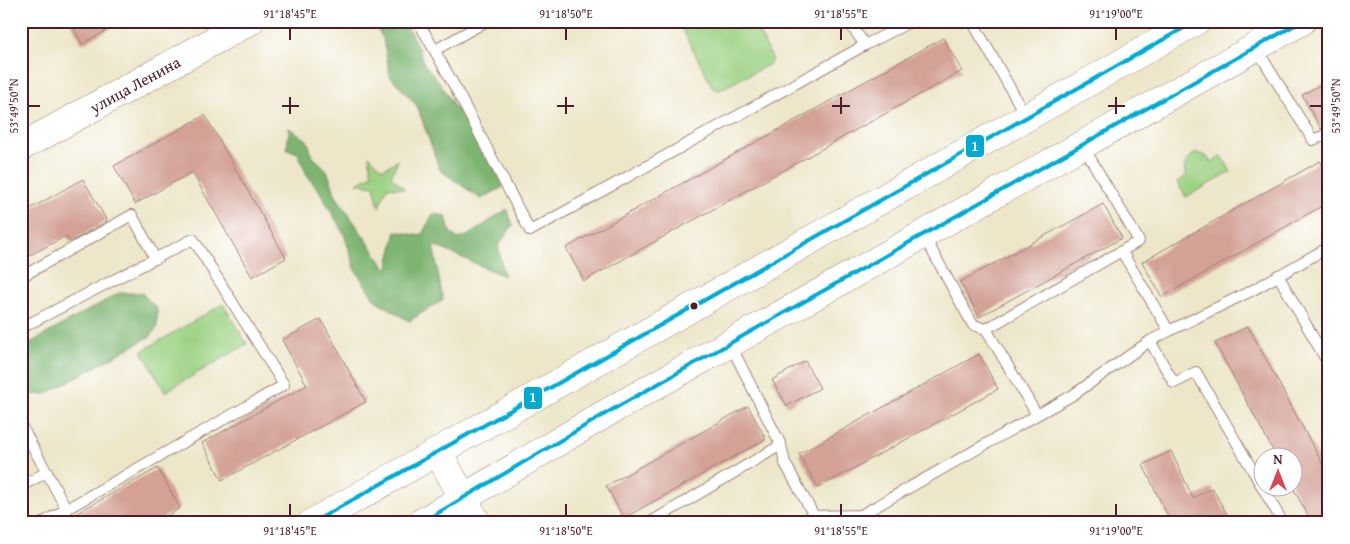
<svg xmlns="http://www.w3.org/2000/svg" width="1350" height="544" viewBox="0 0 1350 544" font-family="'Gentium Book Plus',serif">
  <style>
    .green { fill: #9cd283; stroke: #737857 }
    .forest { fill: #7db471; stroke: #646a4e }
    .building { fill: #d3a196 }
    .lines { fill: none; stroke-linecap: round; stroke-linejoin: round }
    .lane-casing { stroke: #9c827a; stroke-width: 12 }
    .secondary-casing { stroke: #9c827a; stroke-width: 29 }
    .primary-casing { stroke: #9c827a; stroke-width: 29 }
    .lane { stroke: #fff; stroke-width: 10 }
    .secondary { stroke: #fff; stroke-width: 28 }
    .primary { stroke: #fff; stroke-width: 28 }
    .bus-1-casing { stroke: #fff; stroke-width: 8 }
    .bus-1 { stroke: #00a9ce; stroke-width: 4 }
    .ticks { fill: none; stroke: #4a1f2b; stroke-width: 2 }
    .bus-dot { fill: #4a1f2b; stroke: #fff; stroke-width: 2 }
    .labels { text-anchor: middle; stroke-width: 4; stroke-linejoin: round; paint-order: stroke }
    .street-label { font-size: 16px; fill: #4a1f2b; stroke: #fff }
    .line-badge { stroke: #fff; stroke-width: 2 }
    .badge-label { font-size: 14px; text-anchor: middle; font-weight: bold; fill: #fff }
    .neatline { fill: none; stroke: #4a1f2b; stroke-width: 2 }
    .ticks-label { font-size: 12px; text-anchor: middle; fill: #4a1f2b }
  </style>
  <rect width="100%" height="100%" fill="#fff"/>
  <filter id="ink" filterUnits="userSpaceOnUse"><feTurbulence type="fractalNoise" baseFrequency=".02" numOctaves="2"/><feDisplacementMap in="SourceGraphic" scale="10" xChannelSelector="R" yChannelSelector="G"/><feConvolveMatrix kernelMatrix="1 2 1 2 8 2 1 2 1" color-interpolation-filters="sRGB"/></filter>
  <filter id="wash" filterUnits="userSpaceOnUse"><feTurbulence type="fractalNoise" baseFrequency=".0096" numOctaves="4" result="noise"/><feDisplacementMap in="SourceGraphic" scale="20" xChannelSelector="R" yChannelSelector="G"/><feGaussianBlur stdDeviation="1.12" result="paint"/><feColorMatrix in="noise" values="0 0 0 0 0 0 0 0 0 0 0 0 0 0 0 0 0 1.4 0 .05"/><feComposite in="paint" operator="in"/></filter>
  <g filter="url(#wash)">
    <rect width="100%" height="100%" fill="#ede6c9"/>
    <!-- green -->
    <g class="green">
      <path d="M678,21H753L772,58L770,64L719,90L713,88Z"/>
      <path d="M1196,153L1206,156L1212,162L1222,156L1231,172L1186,197L1177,182L1187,176L1184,168L1188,158Z"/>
      <path d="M369,155L383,169L398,160L391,176L405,189L387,187L379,207L374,186L357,183L372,175Z"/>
      <path d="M223,304L247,344L165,392L142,351Z"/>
    </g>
    <!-- forest -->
    <g class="forest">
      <path d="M376,21H404L418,47L424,64L440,83L453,105L490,157L503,187L481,199L440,170L417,106L390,76L383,38L376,27Z"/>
      <path d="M289,128L307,140L313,157L327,170L336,196L387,270L396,231L421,236L433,214L446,216L450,232L458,239L469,235L507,209L513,225L498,246L504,276L433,245L443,300L409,321L375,300L356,271L344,234L320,192L307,175L298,153L287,149Z"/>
      <path d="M119,293H142L157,309V327L151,336L46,394L25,395L21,389V348Z"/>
    </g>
    <g id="blocks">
      <!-- building -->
      <g class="building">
        <path d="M70,21H124L82,44Z"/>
        <path d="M943,38L962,71L584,281L566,248Z"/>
        <path d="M1329,80V127L1321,129L1302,95Z"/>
        <path d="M205,115L286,258L252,277L192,172L135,204L114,166Z"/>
        <path d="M1320,161L1329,177V202L1162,297L1142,262Z"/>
        <path d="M83,179L107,221L70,242L66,236L21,260V214Z"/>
        <path d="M1103,204L1122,238L979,317L960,282Z"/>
        <path d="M321,319L366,402L222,480L202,443L307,385L282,340Z"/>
        <path d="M1248,326L1329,476V523H1312L1292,486V456H1276L1215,343Z"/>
        <path d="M979,354L998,389L818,488L799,454Z"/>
        <path d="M805,361L820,388L787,406L772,380Z"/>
        <path d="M748,406L766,439L624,518L606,486Z"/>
        <path d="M1171,451L1193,498L1212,488L1232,523H1171L1143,465Z"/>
        <path d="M158,468L180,508L155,523H59Z"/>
      </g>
    </g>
  </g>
  <g filter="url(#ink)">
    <use href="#blocks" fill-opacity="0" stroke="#9c827a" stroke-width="1"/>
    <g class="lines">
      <!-- lane casing -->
      <g class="lane-casing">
        <g id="lane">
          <path d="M418,21L455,87L530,231L865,45L912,21"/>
          <path d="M848,21L865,45"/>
          <path d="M972,21L1026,116"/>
          <path d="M1256,48L1313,140L1327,134L1329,137"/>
          <path d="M435,50L487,21"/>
          <path d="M1122,252L1169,331L1253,290L1329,247"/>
          <path d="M1278,275L1329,365"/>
          <path d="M21,277L132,215L155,258"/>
          <path d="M21,328L193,239L284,385L42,523"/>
          <path d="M986,329L1139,241L1083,146"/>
          <path d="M1150,341L1174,383L1196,372L1283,523"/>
          <path d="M1037,415L1073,395L1150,341L1169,331"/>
          <path d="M21,425L67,510"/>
          <path d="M781,445L785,463L814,516L861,515L1037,415L986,329L973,325L924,236"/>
          <path d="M21,486L47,472"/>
          <path d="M649,523L781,445L730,344"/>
          <path d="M804,523L814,516"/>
        </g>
      </g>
      <!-- secondary casing -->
      <g class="secondary-casing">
        <g id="secondary">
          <path id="s1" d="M21,147L250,21"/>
          <path d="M438,452L477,523"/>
        </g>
      </g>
      <!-- primary casing -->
      <g class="primary-casing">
        <g id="primary">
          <path d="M312,523L1196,21"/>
          <path d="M421,523L610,411L1302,21"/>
        </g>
      </g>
      <!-- lane -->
      <use href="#lane" class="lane"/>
      <!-- secondary -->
      <use href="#secondary" class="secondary"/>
      <!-- primary -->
      <use href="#primary" class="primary"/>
      <!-- bus-1 casing -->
      <g class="bus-1-casing">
        <g id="bus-1">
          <path d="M312,523L1196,21"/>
          <path d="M421,523L610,411L1302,21"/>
        </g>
      </g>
      <!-- bus-1 -->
      <use href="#bus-1" class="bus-1"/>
    </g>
  </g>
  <!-- ticks -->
  <path class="ticks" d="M290,28V40M566,28V40M841,28V40M1116,28V40M290,97V114M566,97V114M841,97V114M1116,97V114M28,106H40M282,106H299M557,106H574M832,106H850M1108,106H1125M1310,106H1322M290,504V516M566,504V516M841,504V516M1116,504V516"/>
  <!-- markers -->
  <circle class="bus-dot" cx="694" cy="306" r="4.5"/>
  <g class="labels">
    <!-- street labels -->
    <g class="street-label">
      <text dy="6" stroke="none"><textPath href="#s1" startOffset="130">улица Ленина</textPath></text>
    </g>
  </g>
  <g class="line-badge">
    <rect x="965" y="134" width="20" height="24" rx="5" fill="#00a9ce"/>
    <rect x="523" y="386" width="20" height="24" rx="5" fill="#00a9ce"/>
  </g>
  <g class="badge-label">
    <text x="975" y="151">1</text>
    <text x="533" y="402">1</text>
  </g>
  <!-- margin -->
  <rect width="1350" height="544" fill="none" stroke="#fff" stroke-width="55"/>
  <!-- north arrow -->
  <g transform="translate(1278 472)"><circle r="24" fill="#ffffff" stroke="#b7a5aa"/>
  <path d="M0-4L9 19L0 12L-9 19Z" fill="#d1495b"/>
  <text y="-8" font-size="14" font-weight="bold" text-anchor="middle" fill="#4a1f2b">N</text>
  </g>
  <rect x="28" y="28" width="1294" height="488" class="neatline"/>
  <g class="ticks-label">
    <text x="290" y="18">91°18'45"E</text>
    <text x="566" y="18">91°18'50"E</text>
    <text x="841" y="18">91°18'55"E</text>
    <text x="1116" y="18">91°19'00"E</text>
    <text transform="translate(14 106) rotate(-90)" y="4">53°49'50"N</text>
    <text transform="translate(1336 106) rotate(-90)" y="4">53°49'50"N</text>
    <text x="290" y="535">91°18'45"E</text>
    <text x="566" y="535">91°18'50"E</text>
    <text x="841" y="535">91°18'55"E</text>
    <text x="1116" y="535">91°19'00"E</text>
  </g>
</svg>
